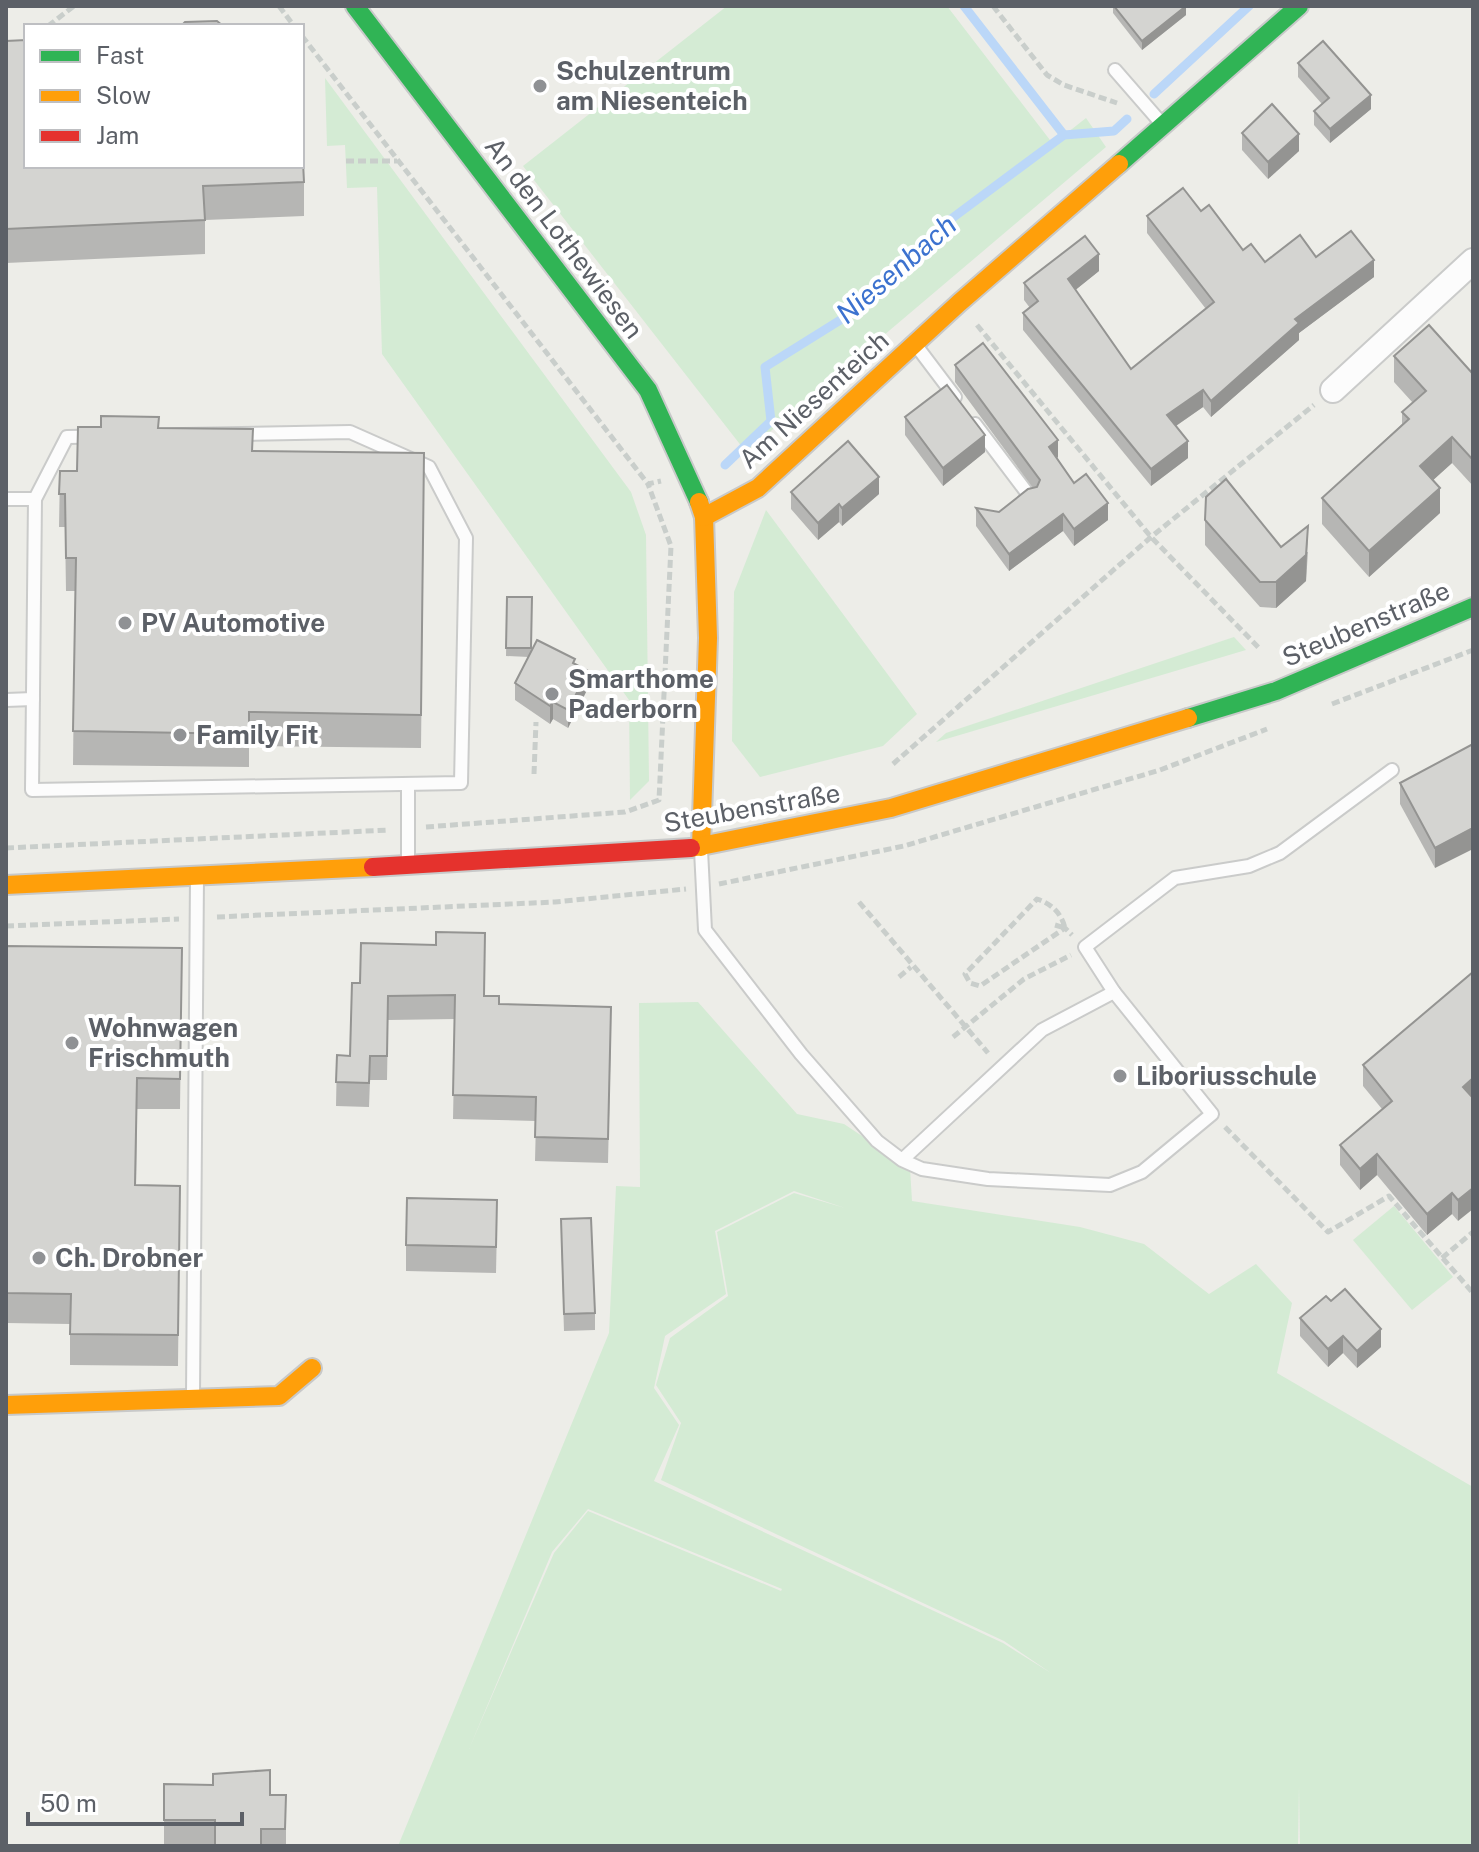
<svg xmlns="http://www.w3.org/2000/svg" width="1479" height="1852" viewBox="0 0 1479 1852" font-family="'Public Sans',sans-serif">
  <style>
    .green { fill: #d4ebd4; fill-rule: evenodd }
    .lines { fill: none; stroke-linecap: round; stroke-linejoin: round }
    .stream { stroke: #bbd7f8; stroke-width: 9 }
    .lane-casing { stroke: #cacbca; stroke-width: 16 }
    .street-casing { stroke: #cacbca; stroke-width: 28 }
    .fast-casing { stroke: #c8c9c9; stroke-width: 22 }
    .slow-casing { stroke: #c8c9c9; stroke-width: 22 }
    .jam-casing { stroke: #c8c9c9; stroke-width: 22 }
    .path { stroke: #c9cecb; stroke-width: 5; stroke-dasharray: 8 4; stroke-linecap: butt }
    .lane { stroke: #fcfcfc; stroke-width: 12 }
    .street { stroke: #fcfcfc; stroke-width: 24 }
    .fast { stroke: #30b455; stroke-width: 18 }
    .slow { stroke: #ff9f0a; stroke-width: 18 }
    .jam { stroke: #e5322d; stroke-width: 18 }
    .wall { fill: #b6b6b4 }
    .shaded-wall { fill: #949492 }
    .building { fill: #d4d4d1; stroke: #949492; stroke-width: 2 }
    .poi-dot { fill: #8f9194; stroke: #fff; stroke-width: 3 }
    .labels { text-anchor: middle; stroke-width: 8; stroke-linejoin: round; paint-order: stroke }
    .poi-label { font-size: 26px; font-weight: bold; fill: #5c6067; stroke: #fff; text-anchor: start }
    .street-label { font-size: 26px; fill: #5c6067; stroke: #fff }
    .water-label { font-size: 28px; font-style: italic; fill: #3c72cf; stroke: #fff }
  </style>
  <rect width="100%" height="100%" fill="#edede8"/>
  <!-- green -->
  <g class="green">
    <path d="M727,6H947L1053,144L1086,118L1106,147L746,452L523,166Z"/>
    <path d="M325,78L631,492L646,535L649,781L630,800L629,700L382,354L377,187L347,188L345,145L327,146Z"/>
    <path d="M766,510L917,714L883,746L760,777L732,741L734,592Z"/>
    <path d="M1234,637L1246,650L936,742L946,733Z"/>
    <path d="M698,1002L797,1114L844,1124L910,1168L912,1201L1080,1227L1144,1244L1209,1294L1256,1264L1292,1303L1277,1373L1473,1487V1846H1300L1299,1786L1298,1846H398L609,1333L616,1186L640,1187L639,1003ZM794,1191L845,1208L794,1193L717,1232L728,1296L670,1338L656,1385L681,1423L661,1480L1004,1641L1051,1673L1003,1643L654,1481L679,1425L654,1388L665,1336L726,1294L715,1231ZM588,1509L782,1589L781,1591L588,1511L554,1553L469,1749L552,1552Z"/>
    <path d="M1394,1206L1453,1277L1412,1310L1353,1240Z"/>
  </g>
  <g class="lines">
    <!-- stream -->
    <g class="stream">
      <path d="M964,6L1064,135"/>
      <path d="M1154,94L1249,6"/>
      <path d="M725,465L771,421L765,367L858,309L947,222L1064,135L1114,131L1127,119"/>
    </g>
    <!-- lane casing -->
    <g class="lane-casing">
      <g id="lane">
        <path d="M1115,70L1162,124"/>
        <path d="M915,344L955,397"/>
        <path d="M975,424L1031,498"/>
        <path d="M350,432L429,467L466,538L461,783L32,790L35,499L67,437Z"/>
        <path d="M6,499H35"/>
        <path d="M6,700L33,699"/>
        <path d="M408,784V862"/>
        <path d="M701,850L705,930L801,1054L877,1141L902,1160L922,1169L988,1179L1110,1185L1142,1172L1212,1114L1114,992L1042,1030L902,1160"/>
        <path d="M1114,992L1085,947L1175,878L1249,866L1280,853L1392,770"/>
        <path d="M193,1395L197,877"/>
      </g>
    </g>
    <!-- street casing -->
    <g class="street-casing">
      <path id="street" d="M1333,390L1473,261"/>
    </g>
    <!-- fast casing -->
    <g class="fast-casing">
      <g id="fast">
        <path d="M355,6L648,390L699,502"/>
        <path d="M1119,164L1299,6"/>
        <path d="M1188,718L1276,691L1473,607"/>
      </g>
    </g>
    <!-- slow casing -->
    <g class="slow-casing">
      <g id="slow">
        <path d="M699,502L704,517L708,638L701,847"/>
        <path d="M704,517L758,488L959,303L1119,164"/>
        <path d="M691,848L891,808L1188,718"/>
        <path d="M6,885L373,867"/>
        <path d="M6,1405L279,1396L312,1368"/>
      </g>
    </g>
    <!-- jam casing -->
    <g class="jam-casing">
      <path id="jam" d="M373,867L691,848"/>
    </g>
    <!-- path -->
    <g class="path">
      <path d="M279,6L294,26"/>
      <path d="M993,6L1047,75L1064,85L1117,103"/>
      <path d="M48,26L74,6"/>
      <path d="M302,36L648,484L661,481"/>
      <path d="M346,161H397"/>
      <path d="M977,325L1151,537L1259,648"/>
      <path d="M1332,704L1473,650"/>
      <path d="M893,764L1151,537L1314,405"/>
      <path d="M534,774L536,722"/>
      <path d="M426,827L625,812L659,800L671,546L648,484"/>
      <path d="M6,848L389,830"/>
      <path d="M719,884L904,846L1160,770L1267,729"/>
      <path d="M859,902L988,1053"/>
      <path d="M217,917L555,902L686,889"/>
      <path d="M1055,925L1065,928C1061,913 1052,904 1037,899L965,974L970,983L980,986L1065,928L1072,935"/>
      <path d="M6,926L179,919"/>
      <path d="M899,977L911,967"/>
      <path d="M953,1037L1024,979L1071,955"/>
      <path d="M1225,1127L1328,1232L1389,1196L1473,1293"/>
      <path d="M1442,1258L1473,1232"/>
    </g>
    <!-- lane -->
    <use href="#lane" class="lane"/>
    <!-- street -->
    <use href="#street" class="street"/>
    <!-- fast -->
    <use href="#fast" class="fast"/>
    <!-- slow -->
    <use href="#slow" class="slow"/>
    <!-- jam -->
    <use href="#jam" class="jam"/>
  </g>
  <!-- wall -->
  <g class="wall">
    <path d="M1113,6H1186V15L1142,50L1113,13Z"/>
    <path d="M6,41L304,182V216L205,220V254L6,263Z"/>
    <path d="M1298,63L1371,109L1330,143L1314,125V111L1322,104L1298,77Z"/>
    <path d="M1242,133L1299,151L1268,179L1242,150Z"/>
    <path d="M1201,211L1243,250L1265,262L1316,257L1374,277L1299,333V340L1211,417L1203,407L1176,426L1188,458L1151,486L1023,330V313L1030,308L1024,300V283L1099,271L1075,290L1131,369L1206,309L1147,233V216Z"/>
    <path d="M1394,356L1473,374V486L1452,463L1433,480L1440,513L1369,577L1322,524V498L1402,424V412L1413,403L1394,382Z"/>
    <path d="M955,365L1058,457L1057,458L1074,483L1108,520L1074,546L1063,531L1009,571L976,526V508L999,512L1033,488L955,382Z"/>
    <path d="M905,417L985,452L943,486L905,435Z"/>
    <path d="M159,428L253,451L424,487L421,748L249,746V767L73,765L75,591H66L65,527H59L60,471H77Z"/>
    <path d="M791,492L879,494L842,526L839,522L818,540L791,509Z"/>
    <path d="M1205,520L1281,547L1308,552L1306,581L1276,608L1260,607L1205,545Z"/>
    <path d="M507,597H532L531,653L575,664L588,688L568,728L553,719L550,724L515,700V683L529,657L506,656Z"/>
    <path d="M1473,744L1435,868L1400,804V783Z"/>
    <path d="M6,946L182,948L180,1109H137L136,1185L180,1186L178,1366L70,1365V1324L6,1323Z"/>
    <path d="M1473,972L1458,1221L1452,1214L1427,1235L1377,1175L1360,1190L1340,1165V1145L1382,1109L1363,1086V1065Z"/>
    <path d="M360,983L484,996L499,1004L611,1031L608,1163L535,1161L536,1121L453,1119L455,1019L388,1020L387,1080H370L369,1107L336,1106L337,1055L350,1056Z"/>
    <path d="M497,1226L496,1273L406,1271V1245Z"/>
    <path d="M561,1236L595,1313V1330L564,1331Z"/>
    <path d="M1331,1301L1381,1347L1357,1368L1343,1353L1328,1367L1300,1336V1318Z"/>
    <path d="M164,1784L270,1795H286V1846L164,1845Z"/>
  </g>
  <!-- shaded-wall -->
  <g class="shaded-wall">
    <path d="M1186,6V15L1142,50V41Z"/>
    <path d="M1371,95V109L1330,143V129Z"/>
    <path d="M1299,134V151L1268,179V162Z"/>
    <path d="M1099,254V271L1068,296V279Z"/>
    <path d="M1374,260V277L1299,333V340L1211,417V401L1295,319Z"/>
    <path d="M1203,390V407L1167,432V415Z"/>
    <path d="M985,435V452L943,486V468Z"/>
    <path d="M1452,437V463L1420,492V466Z"/>
    <path d="M1058,440V457L1049,464V447Z"/>
    <path d="M1188,441V458L1151,486V469Z"/>
    <path d="M879,477V494L842,526V508Z"/>
    <path d="M1440,488V513L1369,577V551Z"/>
    <path d="M1108,503V520L1074,546V529Z"/>
    <path d="M839,504V522L818,540V523Z"/>
    <path d="M1063,514V531L1009,571V554Z"/>
    <path d="M1308,526L1306,581L1276,608V582Z"/>
    <path d="M588,671V688L568,728V710Z"/>
    <path d="M553,702V719L550,724V706Z"/>
    <path d="M1473,828V849L1435,868V848Z"/>
    <path d="M1473,1078V1099L1463,1087Z"/>
    <path d="M1377,1154V1175L1360,1190V1169Z"/>
    <path d="M1473,1188V1209L1458,1221V1200Z"/>
    <path d="M1452,1193V1214L1427,1235V1214Z"/>
    <path d="M1381,1329V1347L1357,1368V1351Z"/>
    <path d="M1343,1336V1353L1328,1367V1349Z"/>
  </g>
  <!-- building -->
  <g class="building">
    <path d="M1114,6H1186L1142,41Z"/>
    <path d="M217,21L223,26H181L185,22Z"/>
    <path d="M26,40V166H302V142L304,182L203,186L205,220L6,229V41Z"/>
    <path d="M1323,41L1371,95L1330,129L1314,111L1329,98L1298,63Z"/>
    <path d="M1272,104L1299,134L1268,162L1242,133Z"/>
    <path d="M1183,188L1201,211L1209,205L1243,250L1251,244L1265,262L1300,235L1316,257L1351,231L1374,260L1295,319L1299,323L1211,401L1203,390L1167,415L1188,441L1151,469L1023,313L1038,301L1024,283L1085,236L1099,254L1068,279L1131,369L1214,302L1147,216Z"/>
    <path d="M1429,325L1473,374V460L1452,437L1420,466L1440,488L1369,551L1322,498L1409,419L1402,412L1426,391L1394,356Z"/>
    <path d="M983,343L1058,440L1049,447L1074,483L1086,474L1108,503L1074,529L1063,514L1009,554L976,508L999,512L1028,489L1037,487L1040,480L955,365Z"/>
    <path d="M947,385L985,435L943,468L905,417Z"/>
    <path d="M101,416L159,417L158,428L253,429L252,451L424,453L421,715L249,712V734L73,731L76,558H66L65,494H59L60,471H77L78,427H101Z"/>
    <path d="M848,441L879,477L842,508L839,504L818,523L791,492Z"/>
    <path d="M1226,479L1281,547L1308,526L1306,555L1276,582H1260L1205,520L1206,497Z"/>
    <path d="M507,597H532L531,648H506Z"/>
    <path d="M537,640L575,659L573,663L588,671L568,710L553,702L550,706L515,683Z"/>
    <path d="M1473,744V828L1435,848L1400,783Z"/>
    <path d="M436,932L485,933L484,996H499V1004L611,1007L608,1139L535,1137L536,1097L453,1095L455,995L388,996L387,1056H370L369,1083L336,1082L337,1055L350,1056L352,983H360L361,943L436,945Z"/>
    <path d="M6,946L182,948L180,1079L137,1078L135,1185L180,1186L178,1335L70,1334L71,1294L6,1293Z"/>
    <path d="M1473,972V1078L1463,1087L1473,1098V1188L1458,1200L1452,1193L1427,1214L1377,1154L1360,1169L1340,1145L1392,1101L1363,1065Z"/>
    <path d="M407,1198L497,1200L496,1247L406,1245Z"/>
    <path d="M591,1218L595,1313L564,1314L561,1219Z"/>
    <path d="M1345,1289L1381,1329L1357,1351L1343,1336L1328,1349L1300,1318L1326,1296L1331,1301Z"/>
    <path d="M270,1770V1795H286L285,1829H261V1846H215V1820H164V1784L213,1785V1774Z"/>
  </g>
  <!-- markers -->
  <g class="poi-dot">
    <circle cx="540" cy="86" r="8"/>
    <circle cx="125" cy="623" r="8"/>
    <circle cx="552" cy="694" r="8"/>
    <circle cx="180" cy="735" r="8"/>
    <circle cx="72" cy="1043" r="8"/>
    <circle cx="1120" cy="1076" r="8"/>
    <circle cx="39" cy="1258" r="8"/>
  </g>
  <g class="labels">
    <!-- poi labels -->
    <g class="poi-label">
      <text x="556" y="80">Schulzentrum<tspan x="556" dy="30">am Niesenteich</tspan></text>
      <text x="141" y="632">PV Automotive</text>
      <text x="568" y="688">Smarthome<tspan x="568" dy="30">Paderborn</tspan></text>
      <text x="196" y="744">Family Fit</text>
      <text x="88" y="1037">Wohnwagen<tspan x="88" dy="30">Frischmuth</tspan></text>
      <text x="1136" y="1085">Liboriusschule</text>
      <text x="55" y="1267">Ch. Drobner</text>
    </g>
    <!-- street labels -->
    <g class="street-label">
      <text transform="translate(564 238) rotate(53)" y="9">An den Lothewiesen</text>
      <text transform="translate(814 400) rotate(-42)" y="9">Am Niesenteich</text>
      <text transform="translate(1366 624) rotate(-23)" y="9">Steubenstraße</text>
      <text transform="translate(752 808) rotate(-10)" y="9">Steubenstraße</text>
    </g>
    <!-- water labels -->
    <g class="water-label">
      <text transform="translate(896 269) rotate(-41)" y="10">Niesenbach</text>
    </g>
  </g>
  <!-- border -->
  <rect width="1479" height="1852" fill="none" stroke="#5c6067" stroke-width="16"/>
  <!-- legend -->
  <rect x="24" y="24" width="280" height="144" fill="#ffffff" stroke="#bebfc2" stroke-width="2"/>
  <rect x="40" y="50" width="40" height="12" fill="#30b455" stroke="#bebfc2" stroke-width="2"/>
  <text x="96" y="64" font-size="24" fill="#5c6067">Fast</text>
  <rect x="40" y="90" width="40" height="12" fill="#ff9f0a" stroke="#bebfc2" stroke-width="2"/>
  <text x="96" y="104" font-size="24" fill="#5c6067">Slow</text>
  <rect x="40" y="130" width="40" height="12" fill="#e5322d" stroke="#bebfc2" stroke-width="2"/>
  <text x="96" y="144" font-size="24" fill="#5c6067">Jam</text>
  <!-- scale -->
  <path d="M28 1812v12h214v-12" fill="none" stroke="#5c6067" stroke-width="4"/>
  <text x="40" y="1812" font-size="24" fill="#5c6067" stroke="#ffffff" stroke-width="6" paint-order="stroke">50 m</text>
</svg>
